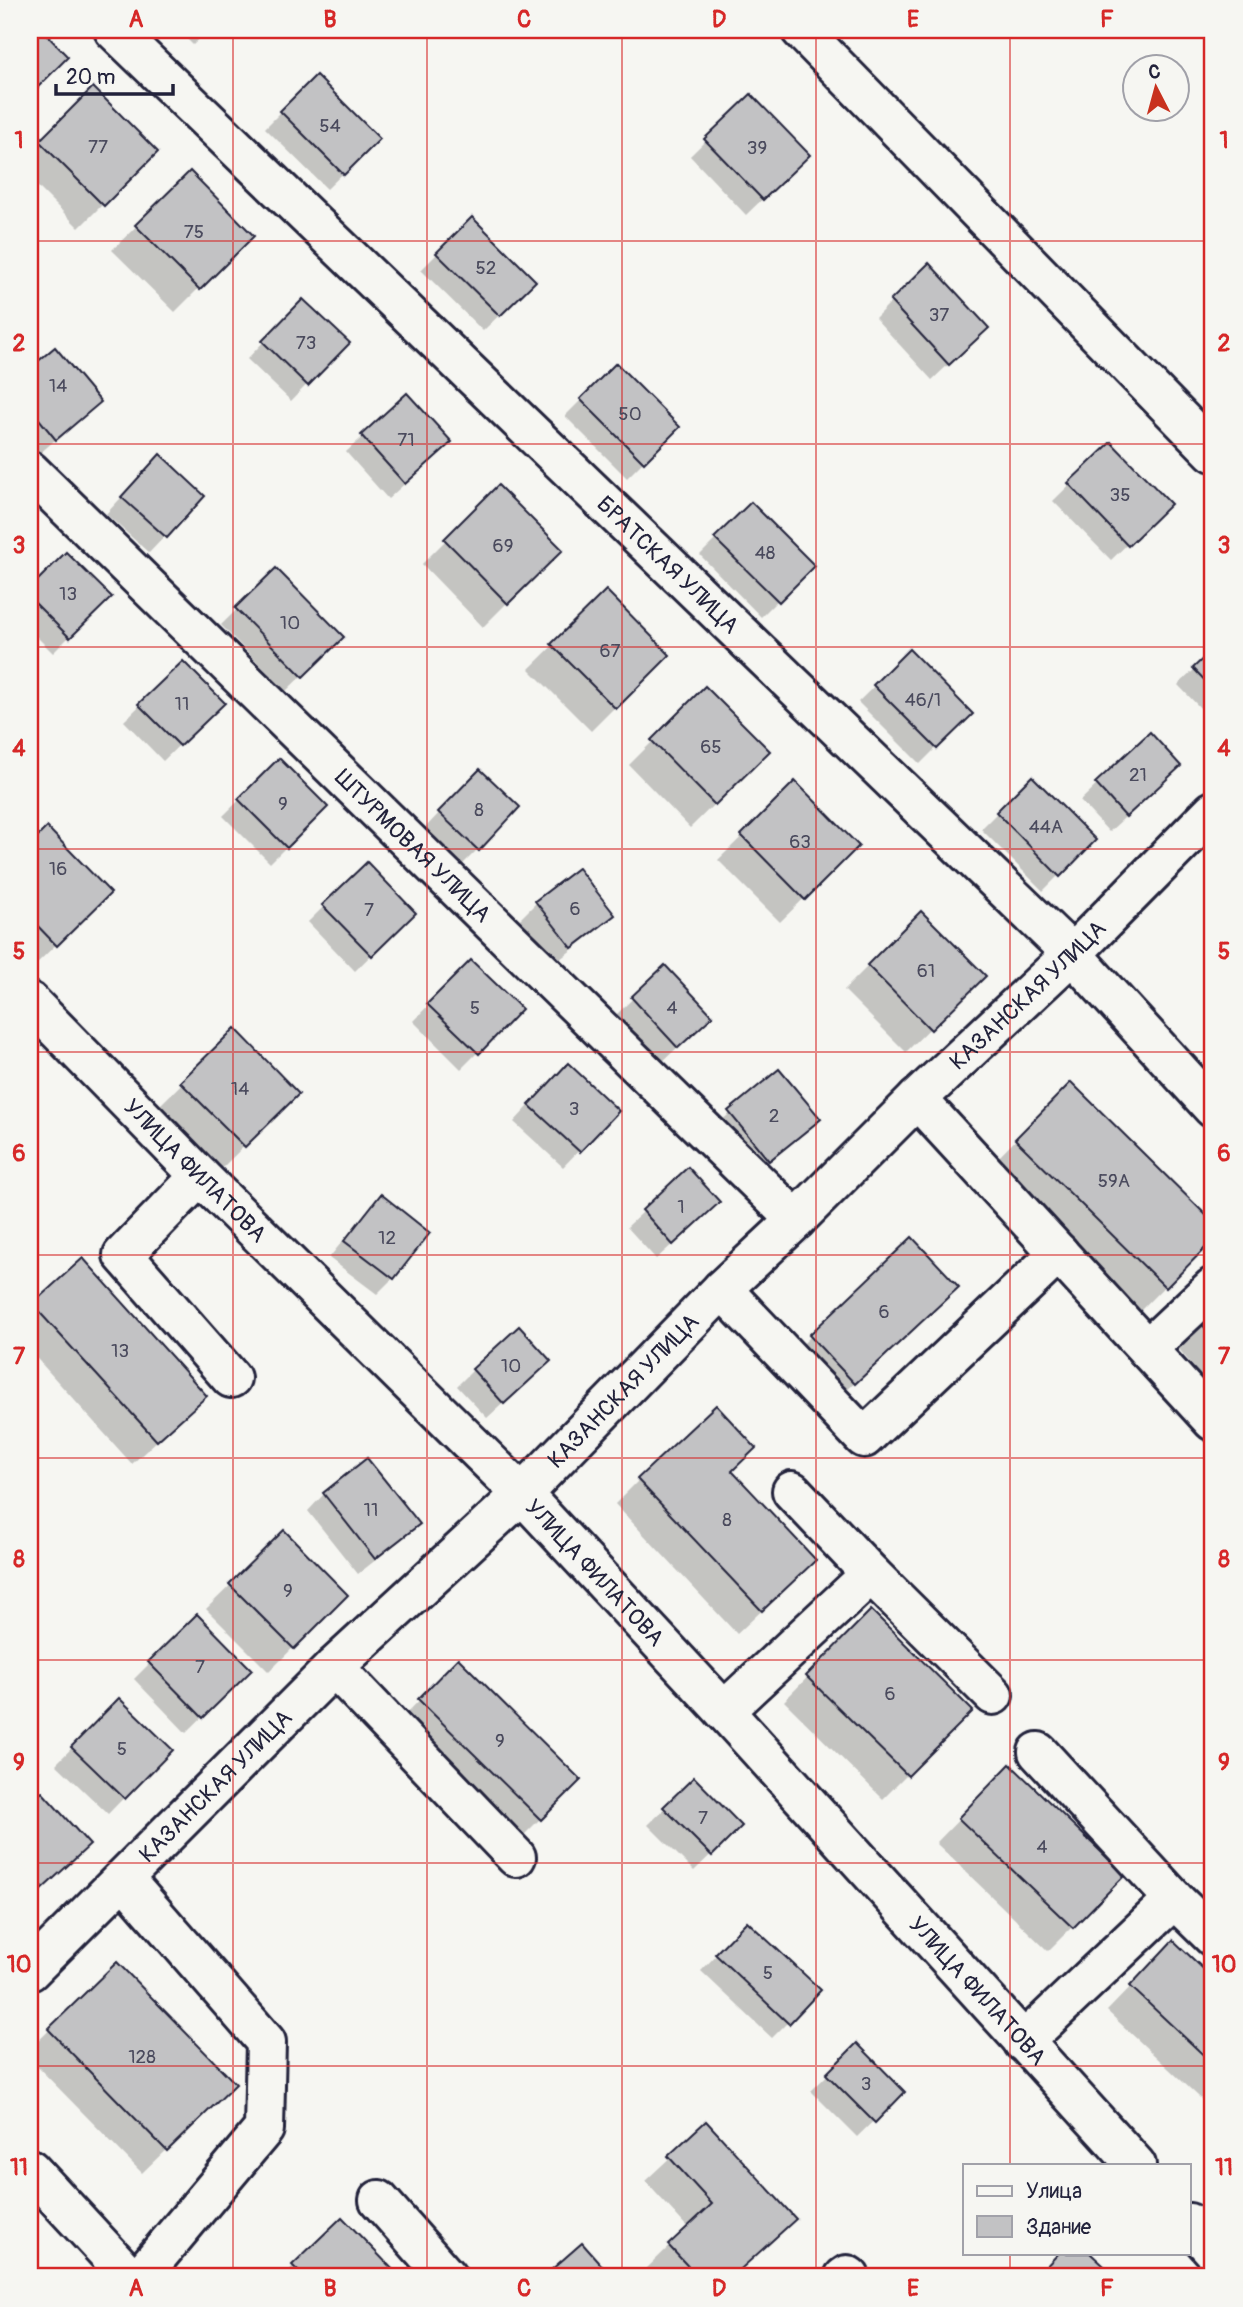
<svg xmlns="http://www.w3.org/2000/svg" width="1243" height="2307" viewBox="0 0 1243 2307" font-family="Pangolin,sans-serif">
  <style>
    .shadow { fill: #0003 }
    .building { fill: #c2c2c4; stroke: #22223b; stroke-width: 2 }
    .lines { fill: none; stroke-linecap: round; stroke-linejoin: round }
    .minor-casing { stroke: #22223b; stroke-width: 44 }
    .minor { stroke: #f6f6f2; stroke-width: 38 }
    .grid { fill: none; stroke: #d62828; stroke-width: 2; stroke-opacity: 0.55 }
    .labels { text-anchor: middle; stroke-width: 7; stroke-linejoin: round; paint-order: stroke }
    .number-label { font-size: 19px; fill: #4a4a5d }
    .street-label { font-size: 23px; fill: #22223b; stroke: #f6f6f2 }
    .neatline { fill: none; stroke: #d62828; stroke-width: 2.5 }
    .grid-label { font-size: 23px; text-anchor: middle; font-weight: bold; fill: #d62828 }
  </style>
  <rect width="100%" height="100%" fill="#f6f6f2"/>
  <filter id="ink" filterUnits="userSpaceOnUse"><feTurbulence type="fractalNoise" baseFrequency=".0143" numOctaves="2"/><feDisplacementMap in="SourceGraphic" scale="14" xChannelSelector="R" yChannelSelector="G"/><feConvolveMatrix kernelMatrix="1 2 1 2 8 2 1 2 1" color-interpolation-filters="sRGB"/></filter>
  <g filter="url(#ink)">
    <!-- shadow -->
    <g class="shadow">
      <path d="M178,30H209L193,45Z"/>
      <path d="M316,77L378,139L327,189L265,128Z"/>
      <path d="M93,89L155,152L79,228L30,179V152Z"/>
      <path d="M751,96L808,155L746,215L690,156Z"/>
      <path d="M190,174L251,236L175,312L112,250Z"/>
      <path d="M472,219L534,281L483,331L421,270Z"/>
      <path d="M303,301L347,343L291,401L247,359Z"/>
      <path d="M891,302L970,344L932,380L875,318Z"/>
      <path d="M54,349L99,402L39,454L30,443V370Z"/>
      <path d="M616,365L678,427L627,478L565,416Z"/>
      <path d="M407,396L433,458L388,499L346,452Z"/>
      <path d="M1111,444L1169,504L1111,560L1053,501Z"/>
      <path d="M144,473L203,496L149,553L106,514Z"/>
      <path d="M498,488L560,550L483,627L422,564Z"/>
      <path d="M751,504L812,566L761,617L700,555Z"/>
      <path d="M66,554L109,597L53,653L30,630V590Z"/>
      <path d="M276,571L341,637L286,691L221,625Z"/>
      <path d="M606,593L667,655L591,731L529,669Z"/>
      <path d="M909,652L970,714L920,764L858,702Z"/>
      <path d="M1213,652V711L1208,716L1178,685Z"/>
      <path d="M183,663L222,703L163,761L124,721Z"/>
      <path d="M705,689L768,751L690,828L629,765Z"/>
      <path d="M1150,734L1163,782L1109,832L1080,801Z"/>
      <path d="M279,761L326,807L270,863L223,816Z"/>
      <path d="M1032,778L1094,840L1043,891L981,829Z"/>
      <path d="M795,784L857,846L780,922L718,860Z"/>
      <path d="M464,787L478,849L462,865L424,829Z"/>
      <path d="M47,830L109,893L32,968L30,966V846Z"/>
      <path d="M367,864L414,913L355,971L308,922Z"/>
      <path d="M1213,896V910L1206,903Z"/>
      <path d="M536,903L612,915L596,931L555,963L520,919Z"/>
      <path d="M921,913L983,976L906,1052L844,990Z"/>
      <path d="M471,962L520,1010L461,1069L413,1021Z"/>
      <path d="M665,967L694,1032L661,1063L616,1015Z"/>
      <path d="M235,1031L297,1094L220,1170L158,1107Z"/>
      <path d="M779,1071L818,1118L752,1176L713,1128Z"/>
      <path d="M552,1081L617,1111L563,1167L514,1122Z"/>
      <path d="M1071,1084L1213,1224V1237L1141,1310L992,1164Z"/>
      <path d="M688,1170L702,1218L656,1259L627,1227Z"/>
      <path d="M381,1197L428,1234L393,1278L377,1294L329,1258L365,1213Z"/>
      <path d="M912,1240L933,1310L830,1406L786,1360Z"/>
      <path d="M83,1260L205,1396L132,1464L30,1351V1309Z"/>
      <path d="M1213,1317V1391L1179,1349Z"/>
      <path d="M473,1370L532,1377L487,1418L457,1386Z"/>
      <path d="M367,1461L417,1524L401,1540L358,1574L308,1511L324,1494Z"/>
      <path d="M730,1471L790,1584L737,1634L615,1504L639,1480Z"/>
      <path d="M284,1533L345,1595L269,1672L206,1609Z"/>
      <path d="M871,1613L971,1711L883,1799L784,1701Z"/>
      <path d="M197,1616L250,1670L186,1733L134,1679Z"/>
      <path d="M458,1661L579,1780L516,1843L396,1724Z"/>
      <path d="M119,1700L170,1750L108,1814L56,1764Z"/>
      <path d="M1010,1767L1072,1927L1048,1951L936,1843Z"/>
      <path d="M694,1780L740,1826L694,1871L648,1825Z"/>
      <path d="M42,1795L72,1861L30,1899V1806Z"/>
      <path d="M747,1923L788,2022L772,2038L701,1971Z"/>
      <path d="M1173,1943L1213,1981V2110L1107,2011Z"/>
      <path d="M117,1964L210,2107L142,2173L30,2059V2049Z"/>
      <path d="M857,2046L903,2092L857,2137L811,2091Z"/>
      <path d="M706,2124L794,2219L732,2277H652L645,2270L688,2228L645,2181Z"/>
      <path d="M342,2219L397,2277H282Z"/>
      <path d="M1061,2253H1087L1113,2277H1037Z"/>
    </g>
    <!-- building -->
    <g class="building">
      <path d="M30,30H42L68,57L30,95Z"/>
      <path d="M316,75L380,139L344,175L280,111Z"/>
      <path d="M93,87L158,152L104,206L39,141Z"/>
      <path d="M751,94L810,155L763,200L704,139Z"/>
      <path d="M190,171L254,236L200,290L135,225Z"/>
      <path d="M472,217L536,281L500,316L436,253Z"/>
      <path d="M929,263L989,328L949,365L890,301Z"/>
      <path d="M303,299L350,343L308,386L262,341Z"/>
      <path d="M55,347L101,402L56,440L30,408V368Z"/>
      <path d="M616,363L680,427L644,463L580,399Z"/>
      <path d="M407,393L452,442L405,484L361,435Z"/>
      <path d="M1111,442L1171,504L1128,546L1068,483Z"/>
      <path d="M160,454L205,496L167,538L121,497Z"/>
      <path d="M498,485L563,550L508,604L444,539Z"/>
      <path d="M751,502L815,566L779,602L714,538Z"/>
      <path d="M66,552L112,597L70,638L30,598V588Z"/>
      <path d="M276,568L344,637L303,677L235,608Z"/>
      <path d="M606,590L670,655L616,709L551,644Z"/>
      <path d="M909,649L973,714L937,749L873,685Z"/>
      <path d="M1213,649V689L1193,668Z"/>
      <path d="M183,661L225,703L180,746L138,704Z"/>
      <path d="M705,686L770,751L715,805L651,740Z"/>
      <path d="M1150,732L1181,766L1126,817L1095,783Z"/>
      <path d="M279,758L328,807L287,848L238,799Z"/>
      <path d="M480,769L520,807L479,851L438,812Z"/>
      <path d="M1032,776L1096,840L1060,877L996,812Z"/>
      <path d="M795,781L859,846L805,900L741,835Z"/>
      <path d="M47,827L111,893L57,946L30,918V844Z"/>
      <path d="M367,862L416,913L372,956L322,905Z"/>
      <path d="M578,868L615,915L572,948L535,901Z"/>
      <path d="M921,911L986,976L931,1030L867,965Z"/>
      <path d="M471,960L522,1009L479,1054L427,1004Z"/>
      <path d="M665,965L713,1016L678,1048L631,997Z"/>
      <path d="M235,1028L299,1094L245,1147L180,1082Z"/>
      <path d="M568,1063L619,1111L580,1152L529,1105Z"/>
      <path d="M779,1069L821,1119L769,1161L728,1111Z"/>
      <path d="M1071,1082L1213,1222V1240L1166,1288L1015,1139Z"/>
      <path d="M688,1167L720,1202L673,1245L642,1210Z"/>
      <path d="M381,1194L430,1233L394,1279L344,1241Z"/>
      <path d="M912,1237L959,1287L855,1384L809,1335Z"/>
      <path d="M83,1258L207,1396L157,1441L32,1304Z"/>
      <path d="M1213,1315V1338L1202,1324Z"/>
      <path d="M519,1326L551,1361L504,1404L472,1369Z"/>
      <path d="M716,1405L756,1448L732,1471L816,1560L762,1611L637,1479Z"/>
      <path d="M367,1458L420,1524L375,1559L323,1493Z"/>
      <path d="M284,1530L348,1595L294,1649L229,1584Z"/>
      <path d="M871,1610L973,1711L908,1776L806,1676Z"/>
      <path d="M197,1614L252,1670L203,1718L148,1662Z"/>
      <path d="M458,1658L581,1780L541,1820L418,1699Z"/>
      <path d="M119,1698L173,1750L125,1799L71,1747Z"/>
      <path d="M1010,1764L1125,1875L1073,1928L958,1818Z"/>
      <path d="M694,1777L742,1826L712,1856L663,1807Z"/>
      <path d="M42,1792L90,1845L40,1891L30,1880V1803Z"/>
      <path d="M747,1921L821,1990L789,2024L715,1954Z"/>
      <path d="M1173,1940L1213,1978V2064L1130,1986Z"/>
      <path d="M117,1962L236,2084L167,2151L48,2029Z"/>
      <path d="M857,2043L905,2092L875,2123L826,2074Z"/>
      <path d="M706,2121L796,2219L732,2277H698L668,2245L712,2204L668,2156Z"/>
      <path d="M342,2217L400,2277H304L292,2265Z"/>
      <path d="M582,2243L612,2277H543Z"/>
      <path d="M1059,2253H1090L1116,2277H1036Z"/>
    </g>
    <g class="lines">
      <!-- minor casing -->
      <g class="minor-casing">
        <g id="minor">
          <path id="s1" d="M114,30L1072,954L1213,1108"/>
          <path d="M801,30L1213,452"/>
          <path id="s2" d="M30,471L796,1220"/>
          <path id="s3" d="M30,1002L200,1176L522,1494L724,1711L1136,2165"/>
          <path d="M917,1099L1213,1421"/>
          <path d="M200,1176L123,1255L231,1378"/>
          <path d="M722,1289L864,1438L1059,1253"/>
          <path d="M1147,1349L1213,1287"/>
          <path d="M871,1574L993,1695"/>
          <path d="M334,1667L516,1857"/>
          <path d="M724,1711L871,1574L792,1491"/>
          <path d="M124,1879L266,2042L264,2129L140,2277"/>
          <path d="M1174,1899L1213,1937"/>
          <path id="s4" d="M30,1971L334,1667L522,1494L722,1289L796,1220L917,1099L1072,954L1213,811"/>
          <path d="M1023,2042L1174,1899L1038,1752"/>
          <path d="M30,2169L130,2277"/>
          <path d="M379,2200L447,2277"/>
          <path d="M1189,2223L1213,2250"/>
          <path d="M844,2277L847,2275L850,2277"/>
        </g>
      </g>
      <!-- minor -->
      <use href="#minor" class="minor"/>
    </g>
  </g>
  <!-- grid -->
  <path class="grid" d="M233,30V2277M427,30V2277M622,30V2277M816,30V2277M1010,30V2165M30,241H1213M30,444H1213M30,647H1213M30,849H1213M30,1052H1213M30,1255H1213M30,1458H1213M30,1660H1213M30,1863H1213M30,2066H1213M1010,2253V2277"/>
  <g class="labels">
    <!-- number labels -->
    <g class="number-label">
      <text x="330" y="132">54</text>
      <text x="98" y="153">77</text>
      <text x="757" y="154">39</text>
      <text x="194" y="238">75</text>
      <text x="486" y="274">52</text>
      <text x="939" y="321">37</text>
      <text x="306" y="349">73</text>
      <text x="58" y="392">14</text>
      <text x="630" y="420">50</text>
      <text x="406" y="446">71</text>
      <text x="1120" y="501">35</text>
      <text x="503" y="552">69</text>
      <text x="765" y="559">48</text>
      <text x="68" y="600">13</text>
      <text x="290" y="629">10</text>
      <text x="610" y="657">67</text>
      <text x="923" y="706">46/1</text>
      <text x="182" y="710">11</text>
      <text x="711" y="753">65</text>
      <text x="1138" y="781">21</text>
      <text x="283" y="810">9</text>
      <text x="479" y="816">8</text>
      <text x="1046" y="833">44А</text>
      <text x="800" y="848">63</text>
      <text x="58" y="875">16</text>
      <text x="575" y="915">6</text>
      <text x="369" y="916">7</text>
      <text x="926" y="977">61</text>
      <text x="475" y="1014">5</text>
      <text x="672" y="1014">4</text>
      <text x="240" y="1095">14</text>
      <text x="574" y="1115">3</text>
      <text x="774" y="1122">2</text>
      <text x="1114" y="1187">59А</text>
      <text x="681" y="1213">1</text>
      <text x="387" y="1244">12</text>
      <text x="884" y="1318">6</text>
      <text x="120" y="1357">13</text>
      <text x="511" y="1372">10</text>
      <text x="371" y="1516">11</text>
      <text x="727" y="1526">8</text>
      <text x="288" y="1597">9</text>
      <text x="200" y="1673">7</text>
      <text x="890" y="1700">6</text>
      <text x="500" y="1747">9</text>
      <text x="122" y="1755">5</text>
      <text x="703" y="1824">7</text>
      <text x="1042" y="1853">4</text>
      <text x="768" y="1979">5</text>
      <text x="142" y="2063">128</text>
      <text x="866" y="2090">3</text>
    </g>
    <!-- street labels -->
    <g class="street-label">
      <text dy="8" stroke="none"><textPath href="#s1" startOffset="770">БРАТСКАЯ УЛИЦА</textPath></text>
      <text dy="8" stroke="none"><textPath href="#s2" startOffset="536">ШТУРМОВАЯ УЛИЦА</textPath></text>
      <text dy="8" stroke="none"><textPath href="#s4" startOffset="1396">КАЗАНСКАЯ УЛИЦА</textPath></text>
      <text dy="8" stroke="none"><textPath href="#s3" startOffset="236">УЛИЦА ФИЛАТОВА</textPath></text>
      <text dy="8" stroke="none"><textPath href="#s4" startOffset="830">КАЗАНСКАЯ УЛИЦА</textPath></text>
      <text dy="8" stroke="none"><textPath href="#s3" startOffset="803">УЛИЦА ФИЛАТОВА</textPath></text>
      <text dy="8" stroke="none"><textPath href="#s4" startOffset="262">КАЗАНСКАЯ УЛИЦА</textPath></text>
      <text dy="8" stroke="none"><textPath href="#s3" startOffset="1370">УЛИЦА ФИЛАТОВА</textPath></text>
    </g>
  </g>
  <!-- margin -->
  <rect width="1243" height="2307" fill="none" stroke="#f6f6f2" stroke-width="77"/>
  <!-- legend -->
  <rect x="963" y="2164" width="228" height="91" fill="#f6f6f2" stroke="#a1a1a9" stroke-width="2"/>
  <rect x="977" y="2186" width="35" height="10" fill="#f6f6f2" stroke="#a1a1a9" stroke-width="2"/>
  <text x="1026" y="2198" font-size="21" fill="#22223b">Улица</text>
  <rect x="977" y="2216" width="35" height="21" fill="#c2c2c4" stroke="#a1a1a9" stroke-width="2"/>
  <text x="1026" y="2234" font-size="21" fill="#22223b">Здание</text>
  <!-- north arrow -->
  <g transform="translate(1156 88) rotate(354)"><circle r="33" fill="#f6f6f2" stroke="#a1a1a9" stroke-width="2"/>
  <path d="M0-5L12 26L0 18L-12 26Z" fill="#c8321e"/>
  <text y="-10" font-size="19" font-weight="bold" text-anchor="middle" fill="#22223b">С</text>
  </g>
  <!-- scale -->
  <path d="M56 84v10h117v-10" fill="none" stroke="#22223b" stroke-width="3.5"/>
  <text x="66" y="84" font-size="21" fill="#22223b" stroke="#f6f6f2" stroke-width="5" paint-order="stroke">20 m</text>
  <rect x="38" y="38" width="1166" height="2230" class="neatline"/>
  <g class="grid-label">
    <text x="136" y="27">A</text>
    <text x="330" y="27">B</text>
    <text x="524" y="27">C</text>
    <text x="719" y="27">D</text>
    <text x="913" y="27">E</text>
    <text x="1107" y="27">F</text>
    <text x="19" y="148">1</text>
    <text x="1224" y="148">1</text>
    <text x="19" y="351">2</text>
    <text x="1224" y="351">2</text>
    <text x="19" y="553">3</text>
    <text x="1224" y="553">3</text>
    <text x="19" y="756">4</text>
    <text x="1224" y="756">4</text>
    <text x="19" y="959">5</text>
    <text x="1224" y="959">5</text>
    <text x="19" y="1161">6</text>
    <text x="1224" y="1161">6</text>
    <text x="19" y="1364">7</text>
    <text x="1224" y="1364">7</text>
    <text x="19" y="1567">8</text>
    <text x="1224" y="1567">8</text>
    <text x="19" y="1770">9</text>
    <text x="1224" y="1770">9</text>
    <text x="19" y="1972">10</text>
    <text x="1224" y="1972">10</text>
    <text x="19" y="2175">11</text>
    <text x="1224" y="2175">11</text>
    <text x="136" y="2296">A</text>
    <text x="330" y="2296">B</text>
    <text x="524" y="2296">C</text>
    <text x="719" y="2296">D</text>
    <text x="913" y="2296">E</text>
    <text x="1107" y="2296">F</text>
  </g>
</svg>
